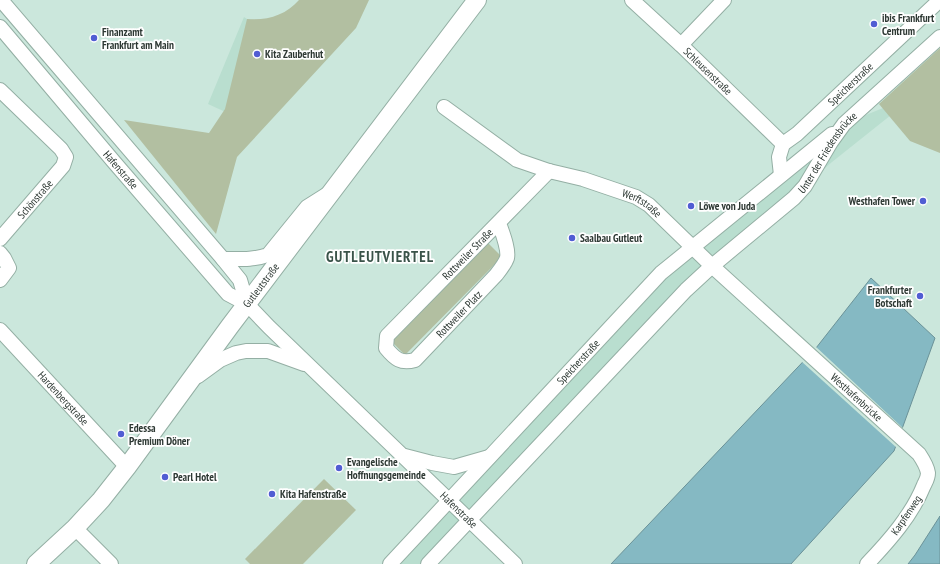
<svg xmlns="http://www.w3.org/2000/svg" width="940" height="564" viewBox="0 0 940 564" font-family="'PT Sans Narrow',sans-serif">
  <style>
    .built { fill: #b9decf }
    .green { fill: #b2bfa1 }
    .water { fill: #85b9c3; stroke: #6b9298 }
    .pier { fill: #cbe7dc }
    .lines { fill: none; stroke-linecap: round; stroke-linejoin: round }
    .minor-casing { stroke: #94afa4; stroke-width: 16 }
    .major-casing { stroke: #94afa4; stroke-width: 20 }
    .minor { stroke: #fff; stroke-width: 14 }
    .major { stroke: #fff; stroke-width: 18 }
    .poi-dot { fill: #515dd3; stroke: #fff; stroke-width: 1.5 }
    .labels { text-anchor: middle; stroke-width: 3.5; stroke-linejoin: round; paint-order: stroke }
    .poi-label { font-size: 11px; font-weight: bold; fill: #2d3833; stroke: #fff; text-anchor: start }
    .street-label { font-size: 11px; fill: #2d3833; stroke: #fff }
    .district-label { font-size: 15px; font-weight: bold; letter-spacing: 1px; fill: #3a5349; stroke: #fff }
  </style>
  <rect width="100%" height="100%" fill="#cbe7dc"/>
  <!-- built -->
  <g class="built">
    <path d="M244,17L247,19L276,22L232,115L208,104Z"/>
    <path d="M940,76L832,162L712,266L429,564H390L644,289L844,124L883,108Z"/>
  </g>
  <!-- green -->
  <g class="green">
    <path d="M299,0H369L356,28L237,157L216,234L124,120L209,133L225,109L247,19C267,21 286,15 299,0Z"/>
    <path d="M940,48V153L910,141L879,104Z"/>
    <path d="M488,243L502,257L405,355L391,341Z"/>
    <path d="M324,479L356,510L303,564H250L245,559Z"/>
  </g>
  <!-- water -->
  <g class="water">
    <path d="M871,278L935,338L894,451L791,564H611L816,348Z"/>
    <path d="M940,516V564H908L915,555Z"/>
  </g>
  <!-- pier -->
  <path class="pier" d="M815,346L904,429L897,448L801,361Z"/>
  <g class="lines">
    <!-- minor casing -->
    <g class="minor-casing">
      <g id="minor">
        <path d="M1,0L223,259L240,280L247,304"/>
        <path id="s1" d="M632,0L681,45L783,144"/>
        <path id="s2" d="M0,27L114,162L228,294L247,304L269,327L515,564"/>
        <path d="M681,45L724,0"/>
        <path d="M0,90L61,149L66,157L63,166L0,239"/>
        <path id="s3" d="M444,107L517,160L549,171L583,179L636,197L649,205L712,266L919,454C923,460 927,466 928,473C928,478 926,481 924,485C912,515 889,541 867,564"/>
        <path id="s4" d="M781,175L779,157L783,144L797,134L940,0"/>
        <path id="s5" d="M499,223C502,232 509,249 507,258C505,264 500,270 496,275L415,360C401,364 395,359 386,348L387,336L549,171"/>
        <path d="M0,253L4,258L9,268L0,280"/>
        <path d="M223,259C239,259 254,260 268,255L307,207L326,195"/>
        <path id="s6" d="M0,330L127,467"/>
        <path d="M198,376L220,360L236,353L246,351H268L304,364"/>
        <path d="M405,456L432,463L454,467L489,457"/>
        <path d="M75,528L111,564"/>
        <path id="s7" d="M390,564L661,273L832,134"/>
        <path id="s8" d="M428,564L686,290L712,266L794,198L805,186L831,142L844,124L940,37"/>
      </g>
    </g>
    <!-- major casing -->
    <g class="major-casing">
      <g id="major">
        <path id="s9" d="M36,564L75,528L101,500L127,467L230,326L477,0"/>
      </g>
    </g>
    <!-- minor -->
    <use href="#minor" class="minor"/>
    <!-- major -->
    <use href="#major" class="major"/>
  </g>
  <!-- markers -->
  <g class="poi-dot">
    <circle cx="874" cy="24" r="4"/>
    <circle cx="94" cy="38" r="4"/>
    <circle cx="257" cy="54" r="4"/>
    <circle cx="923" cy="201" r="4"/>
    <circle cx="691" cy="206" r="4"/>
    <circle cx="572" cy="238" r="4"/>
    <circle cx="920" cy="296" r="4"/>
    <circle cx="121" cy="434" r="4"/>
    <circle cx="339" cy="468" r="4"/>
    <circle cx="165" cy="477" r="4"/>
    <circle cx="272" cy="494" r="4"/>
  </g>
  <g class="labels">
    <!-- poi labels -->
    <g class="poi-label">
      <text x="882" y="22">ibis Frankfurt<tspan x="882" dy="13">Centrum</tspan></text>
      <text x="102" y="36">Finanzamt<tspan x="102" dy="13">Frankfurt am Main</tspan></text>
      <text x="265" y="58">Kita Zauberhut</text>
      <text x="915" y="205" text-anchor="end">Westhafen Tower</text>
      <text x="699" y="210">Löwe von Juda</text>
      <text x="580" y="242">Saalbau Gutleut</text>
      <text x="912" y="294" text-anchor="end">Frankfurter<tspan x="912" dy="13">Botschaft</tspan></text>
      <text x="129" y="432">Edessa<tspan x="129" dy="13">Premium Döner</tspan></text>
      <text x="347" y="466">Evangelische<tspan x="347" dy="13">Hoffnungsgemeinde</tspan></text>
      <text x="173" y="481">Pearl Hotel</text>
      <text x="280" y="498">Kita Hafenstraße</text>
    </g>
    <!-- street labels -->
    <g class="street-label">
      <text dy="4" stroke="none"><textPath href="#s1" startOffset="104">Schleusenstraße</textPath></text>
      <text dy="4" stroke="none"><textPath href="#s4" startOffset="122">Speicherstraße</textPath></text>
      <text dy="4" stroke="none"><textPath href="#s8" startOffset="575">Unter der Friedensbrücke</textPath></text>
      <text dy="4" stroke="none"><textPath href="#s2" startOffset="187">Hafenstraße</textPath></text>
      <text transform="translate(35 199) rotate(-49)" y="4">Schönstraße</text>
      <text dy="4" stroke="none"><textPath href="#s3" startOffset="223">Werftstraße</textPath></text>
      <text dy="4" stroke="none"><textPath href="#s5" startOffset="335">Rottweiler Straße</textPath></text>
      <text dy="4" stroke="none"><textPath href="#s9" startOffset="359">Gutleutstraße</textPath></text>
      <text transform="translate(459 314) rotate(-46)" y="4">Rottweiler Platz</text>
      <text dy="4" stroke="none"><textPath href="#s7" startOffset="276">Speicherstraße</textPath></text>
      <text dy="4" stroke="none"><textPath href="#s3" startOffset="513">Westhafenbrücke</textPath></text>
      <text dy="4" stroke="none"><textPath href="#s6" startOffset="93">Hardenbergstraße</textPath></text>
      <text dy="4" stroke="none"><textPath href="#s2" startOffset="668">Hafenstraße</textPath></text>
      <text transform="translate(906 515) rotate(-56)" y="4">Karpfenweg</text>
    </g>
    <!-- district labels -->
    <g class="district-label">
      <text x="380" y="262">GUTLEUTVIERTEL</text>
    </g>
  </g>
</svg>
